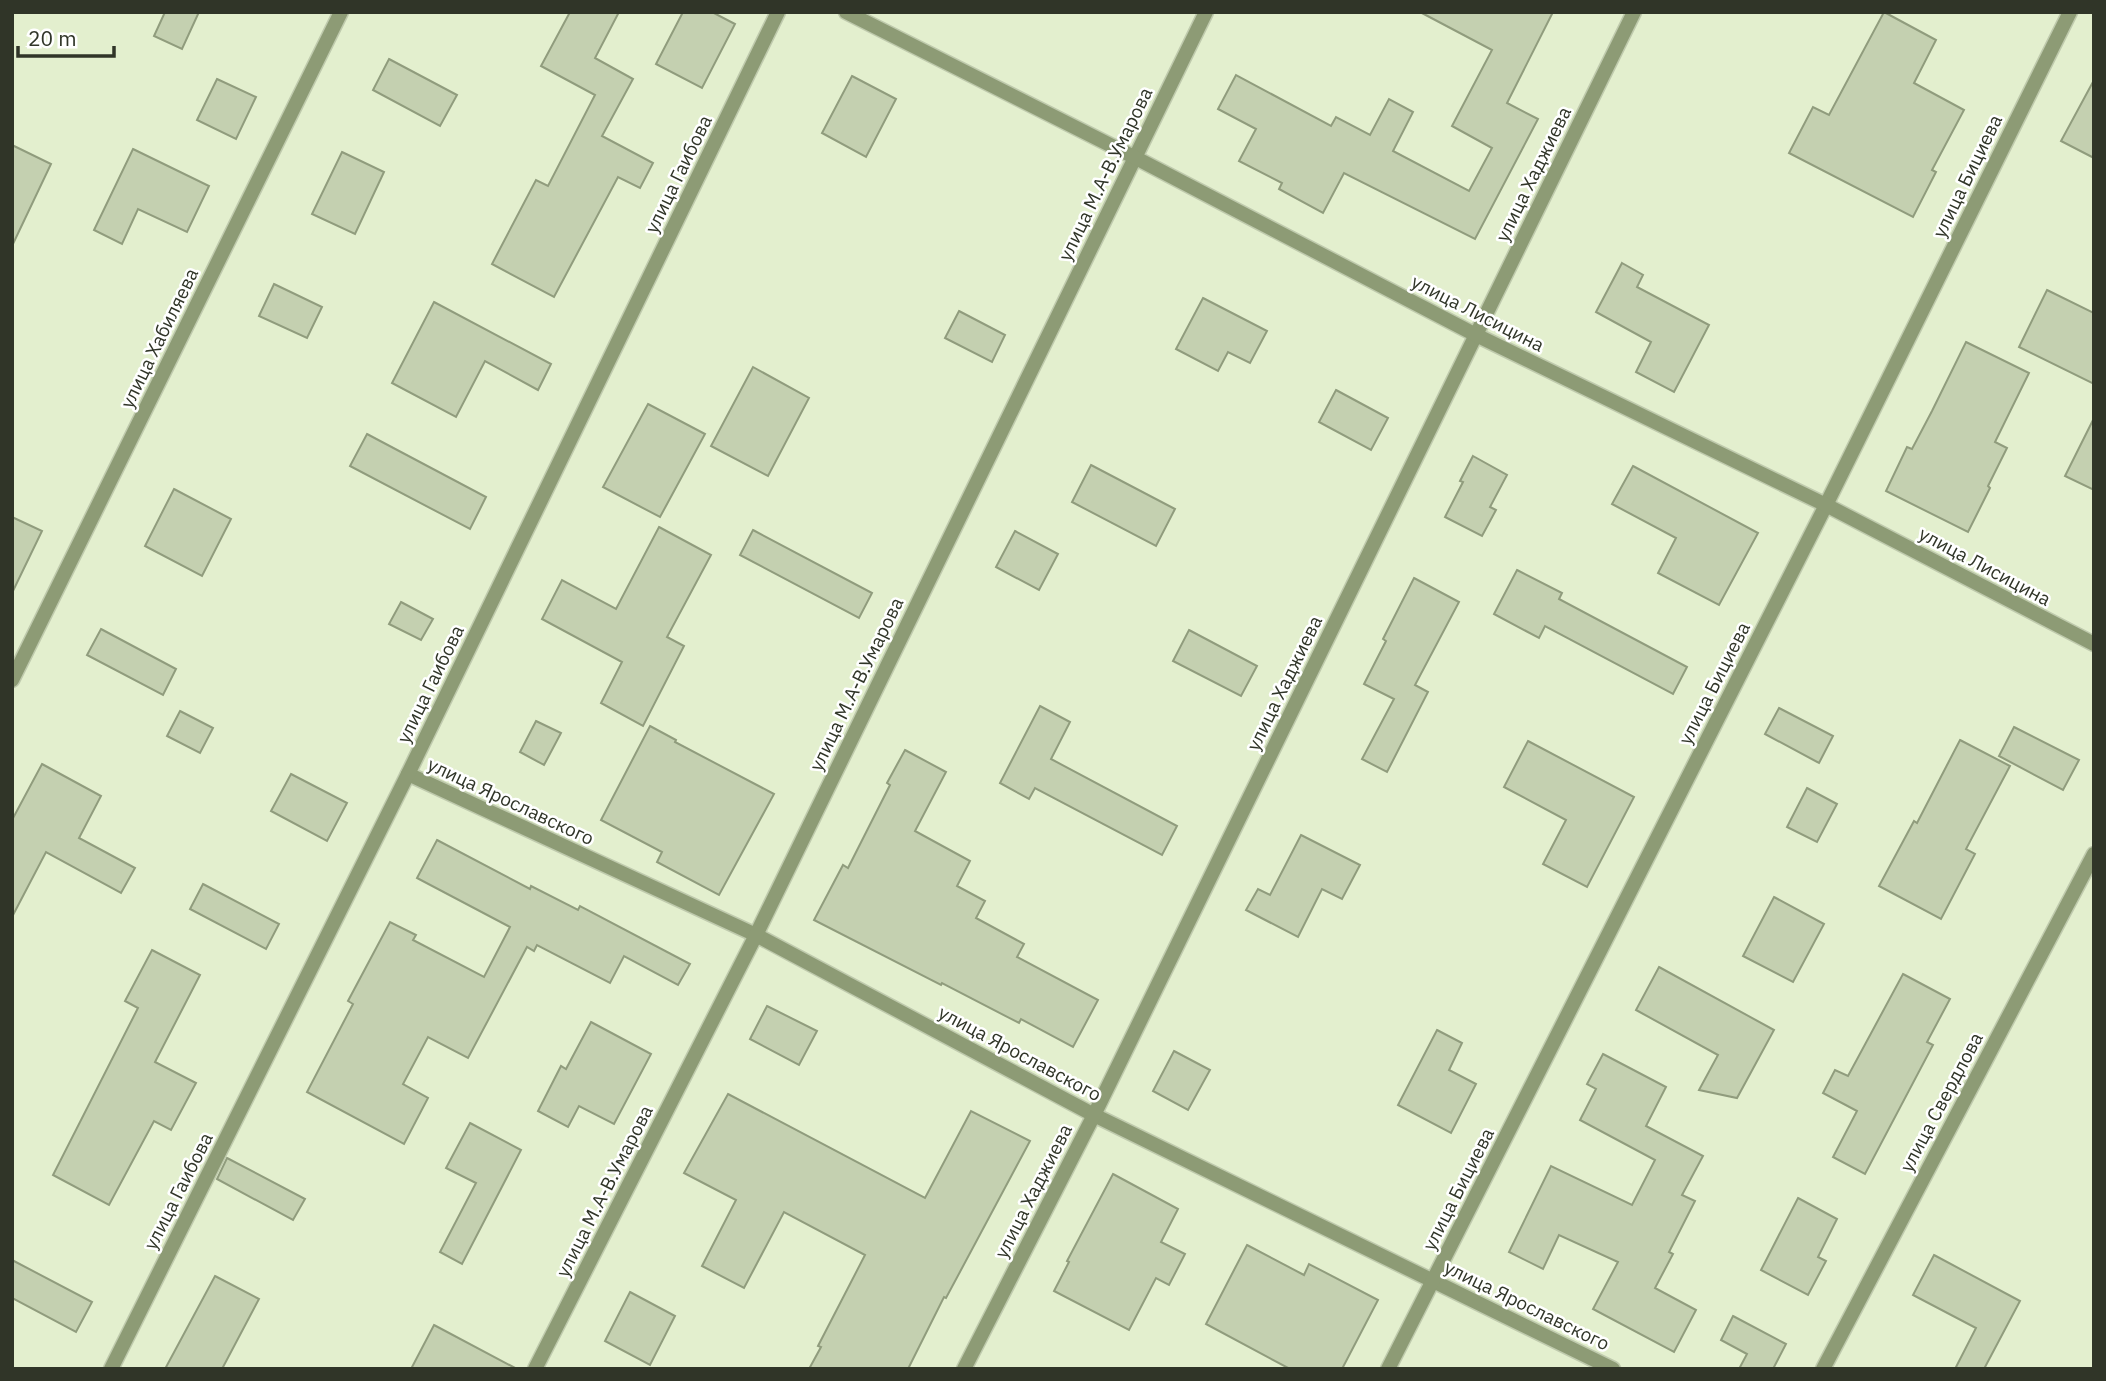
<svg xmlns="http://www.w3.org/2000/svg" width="2106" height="1381" viewBox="0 0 2106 1381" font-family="'IBM Plex Sans',sans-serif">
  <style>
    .building { fill: #c4d0b0; stroke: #909c7d; stroke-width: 2 }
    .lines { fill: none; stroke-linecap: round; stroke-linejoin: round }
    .minor-casing { stroke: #bfcaad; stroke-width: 17 }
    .tertiary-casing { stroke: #bfcaad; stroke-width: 17 }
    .minor { stroke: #8d9b75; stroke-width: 14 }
    .tertiary { stroke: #8d9b75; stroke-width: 14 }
    .labels { text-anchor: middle; stroke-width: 5; stroke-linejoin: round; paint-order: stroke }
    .street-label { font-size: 19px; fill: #303528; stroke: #fff }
  </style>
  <rect width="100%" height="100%" fill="#e3efce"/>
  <!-- building -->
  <g class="building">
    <path d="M165,12H199L182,49L154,36Z"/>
    <path d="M570,12H619L595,58L633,79L602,136L653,163L640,188L618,177L554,297L492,264L536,180L548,186L595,95L541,66Z"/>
    <path d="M683,12H712L735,24L702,88L656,64Z"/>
    <path d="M1420,12H1553L1507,103L1538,119L1475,239L1344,173L1323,213L1279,189L1282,183L1239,161L1256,129L1218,109L1236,75L1331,126L1336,117L1370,135L1389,99L1413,112L1393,151L1469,191L1492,148L1452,126L1492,50Z"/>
    <path d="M1884,12L1936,40L1914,83L1964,110L1932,170L1936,172L1913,217L1789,153L1813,107L1829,115Z"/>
    <path d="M389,59L457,95L440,126L373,90Z"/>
    <path d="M852,76L896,99L866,157L822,133Z"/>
    <path d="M217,79L256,97L236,139L197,120Z"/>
    <path d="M2094,80V158L2061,141Z"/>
    <path d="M12,145L51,164L12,246Z"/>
    <path d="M133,149L209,186L187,232L138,209L122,244L94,230Z"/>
    <path d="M342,152L384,172L355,234L312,214Z"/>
    <path d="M1622,263L1643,275L1637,287L1709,325L1674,392L1636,372L1651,342L1596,312Z"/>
    <path d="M274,284L322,307L307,338L259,316Z"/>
    <path d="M2047,290L2094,313V384L2019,347Z"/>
    <path d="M1203,298L1267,331L1250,363L1228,352L1218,371L1176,349Z"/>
    <path d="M434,302L551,364L538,390L485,361L456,417L392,383Z"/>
    <path d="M959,311L1005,335L992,362L945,338Z"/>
    <path d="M1966,342L2029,373L1995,442L2007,448L1988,486L1990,488L1968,532L1886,491L1907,447L1912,449L1932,411Z"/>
    <path d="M753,367L809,398L768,476L711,446Z"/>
    <path d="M1336,390L1388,418L1371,450L1319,422Z"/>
    <path d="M648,404L705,434L660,517L603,487Z"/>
    <path d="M2094,418V490L2065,476Z"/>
    <path d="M367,434L486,497L470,529L350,466Z"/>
    <path d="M1473,456L1507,475L1490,507L1496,510L1482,536L1445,517L1463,482L1460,481Z"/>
    <path d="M1091,465L1175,509L1156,546L1072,502Z"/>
    <path d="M1633,466L1758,533L1719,605L1658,573L1676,538L1612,504Z"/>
    <path d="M174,489L231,519L202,576L145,546Z"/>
    <path d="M12,517L42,531L12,593Z"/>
    <path d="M659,527L711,555L667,637L684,646L643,726L601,703L622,662L542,619L562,580L616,609Z"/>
    <path d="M753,530L872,593L859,618L740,555Z"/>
    <path d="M1015,531L1058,554L1039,590L996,567Z"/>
    <path d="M1517,570L1562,593L1559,599L1687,667L1673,694L1545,626L1539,638L1494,614Z"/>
    <path d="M1414,578L1459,602L1415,685L1428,692L1387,772L1362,759L1394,699L1364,684L1386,641L1383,639Z"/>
    <path d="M401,602L433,619L421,640L389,624Z"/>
    <path d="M101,629L176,669L163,695L87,655Z"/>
    <path d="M1189,630L1257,666L1241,696L1173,661Z"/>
    <path d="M1040,706L1070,722L1051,759L1177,826L1162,855L1035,788L1029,799L1000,783Z"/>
    <path d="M1779,708L1833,736L1819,763L1765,734Z"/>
    <path d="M180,711L213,728L200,753L167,736Z"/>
    <path d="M536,721L561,733L544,765L520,752Z"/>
    <path d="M650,726L676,740L675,742L774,794L719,895L657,862L662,852L601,820Z"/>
    <path d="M2014,727L2079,760L2063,790L1999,756Z"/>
    <path d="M1960,740L2010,766L1966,849L1975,854L1941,919L1879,886L1914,821L1917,823Z"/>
    <path d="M1528,741L1634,797L1587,887L1543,864L1566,820L1504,787Z"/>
    <path d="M905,750L946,772L915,831L970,861L957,886L985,901L976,918L1024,944L1017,957L1098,1000L1073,1047L1021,1019L1019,1023L942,983L941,985L814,920L843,865L848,868L890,785L887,783Z"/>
    <path d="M42,764L101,796L79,838L135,868L121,893L46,852L12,917V820Z"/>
    <path d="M291,774L347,803L327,841L271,811Z"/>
    <path d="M1807,788L1837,804L1817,842L1787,827Z"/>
    <path d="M1301,835L1360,865L1342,899L1322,889L1298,937L1246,910L1258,889L1270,895Z"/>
    <path d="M437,840L530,889L531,886L578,910L580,906L690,964L678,985L624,956L610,983L537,945L534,951L527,947L468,1058L428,1037L403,1084L428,1098L404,1144L307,1092L353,1004L348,1001L390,922L416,935L413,940L484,977L510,927L417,878Z"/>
    <path d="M203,884L279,924L266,949L190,909Z"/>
    <path d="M1774,897L1824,924L1793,982L1743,956Z"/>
    <path d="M152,950L200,975L155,1062L196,1083L171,1130L154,1121L109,1205L53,1175L138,1008L125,1001Z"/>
    <path d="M1659,967L1774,1030L1737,1098L1699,1090L1718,1055L1636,1010Z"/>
    <path d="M1903,974L1950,999L1927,1042L1933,1045L1865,1174L1833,1157L1857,1111L1823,1093L1835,1070L1848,1076Z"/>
    <path d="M767,1006L817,1031L799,1065L750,1039Z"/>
    <path d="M591,1022L651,1054L614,1124L579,1106L568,1127L538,1111L561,1066L566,1069Z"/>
    <path d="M1437,1030L1462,1043L1449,1070L1476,1084L1451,1133L1398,1105Z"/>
    <path d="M1174,1051L1210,1070L1188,1110L1153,1091Z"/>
    <path d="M1603,1054L1666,1087L1646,1126L1703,1156L1682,1195L1695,1201L1669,1252L1673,1254L1655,1288L1696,1310L1674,1352L1593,1309L1618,1262L1559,1235L1543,1269L1509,1252L1551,1166L1632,1205L1655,1160L1580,1120L1596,1089L1587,1084Z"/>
    <path d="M728,1094L925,1198L971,1111L1030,1141L946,1298L944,1297L908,1369H809L821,1347L818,1346L865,1255L784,1212L744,1288L702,1266L736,1200L684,1173Z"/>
    <path d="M470,1123L521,1150L462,1264L440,1252L476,1183L446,1168Z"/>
    <path d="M227,1158L305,1199L293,1220L217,1179Z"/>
    <path d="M1113,1174L1178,1209L1161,1242L1185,1254L1169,1285L1156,1278L1129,1330L1054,1291L1069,1262L1067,1261Z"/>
    <path d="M1798,1198L1837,1219L1818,1257L1826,1261L1808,1295L1761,1270Z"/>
    <path d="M1247,1245L1304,1275L1309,1264L1378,1300L1342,1369H1290L1206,1324Z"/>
    <path d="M1934,1255L2020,1301L1984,1369H1955L1976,1328L1913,1295Z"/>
    <path d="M12,1260L92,1302L76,1332L12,1298Z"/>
    <path d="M215,1276L259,1299L222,1369H165Z"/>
    <path d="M630,1292L675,1316L650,1365L605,1341Z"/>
    <path d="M1733,1316L1786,1344L1773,1369H1739L1747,1354L1721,1340Z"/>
    <path d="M434,1325L517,1369H411Z"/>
  </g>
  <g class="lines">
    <!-- minor casing -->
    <g class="minor-casing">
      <g id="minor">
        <path d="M12,680L341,12"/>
        <path d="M408,774L756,935L1094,1115L1613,1369"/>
        <path d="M111,1369L408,774L778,12"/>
        <path d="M535,1369L756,935L1206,12"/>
        <path d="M964,1369L1094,1115L1634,12"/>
        <path d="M1388,1369L1826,505L2070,12"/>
        <path d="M1823,1369L2094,854"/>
      </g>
    </g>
    <!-- tertiary casing -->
    <g class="tertiary-casing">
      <path id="tertiary" d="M846,12L1134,157L1476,335L1826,505L2094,644"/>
    </g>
    <!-- minor -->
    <use href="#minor" class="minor"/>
    <!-- tertiary -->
    <use href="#tertiary" class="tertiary"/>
  </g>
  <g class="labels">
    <!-- street labels -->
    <g class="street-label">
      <text transform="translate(678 174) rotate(-64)" y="7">улица Гаибова</text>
      <text transform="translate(1105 174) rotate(-64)" y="7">улица М.А-В.Умарова</text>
      <text transform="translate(1533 174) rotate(-64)" y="7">улица Хаджиева</text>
      <text transform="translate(1967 176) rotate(-64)" y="7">улица Бициева</text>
      <text transform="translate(1478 313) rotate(27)" y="7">улица Лисицина</text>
      <text transform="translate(159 338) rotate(-64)" y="7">улица Хабиляева</text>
      <text transform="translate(1985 566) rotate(28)" y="7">улица Лисицина</text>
      <text transform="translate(1284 683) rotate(-64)" y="7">улица Хаджиева</text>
      <text transform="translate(1714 683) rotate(-63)" y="7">улица Бициева</text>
      <text transform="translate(430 684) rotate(-64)" y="7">улица Гаибова</text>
      <text transform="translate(856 684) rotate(-64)" y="7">улица М.А-В.Умарова</text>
      <text transform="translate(511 801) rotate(25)" y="7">улица Ярославского</text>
      <text transform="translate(1020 1053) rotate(28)" y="7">улица Ярославского</text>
      <text transform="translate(1941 1102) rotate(-62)" y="7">улица Свердлова</text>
      <text transform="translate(1458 1189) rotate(-63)" y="7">улица Бициева</text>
      <text transform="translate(178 1191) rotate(-63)" y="7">улица Гаибова</text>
      <text transform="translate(604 1191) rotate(-63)" y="7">улица М.А-В.Умарова</text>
      <text transform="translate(1033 1191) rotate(-63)" y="7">улица Хаджиева</text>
      <text transform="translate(1527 1305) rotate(26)" y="7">улица Ярославского</text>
    </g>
  </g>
  <!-- border -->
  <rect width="2106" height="1381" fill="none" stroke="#303528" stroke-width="28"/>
  <!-- scale -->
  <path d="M18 46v10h96v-10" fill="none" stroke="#303528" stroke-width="3.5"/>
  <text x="28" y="46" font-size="21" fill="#303528" stroke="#ffffff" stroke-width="5" paint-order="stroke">20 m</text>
</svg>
